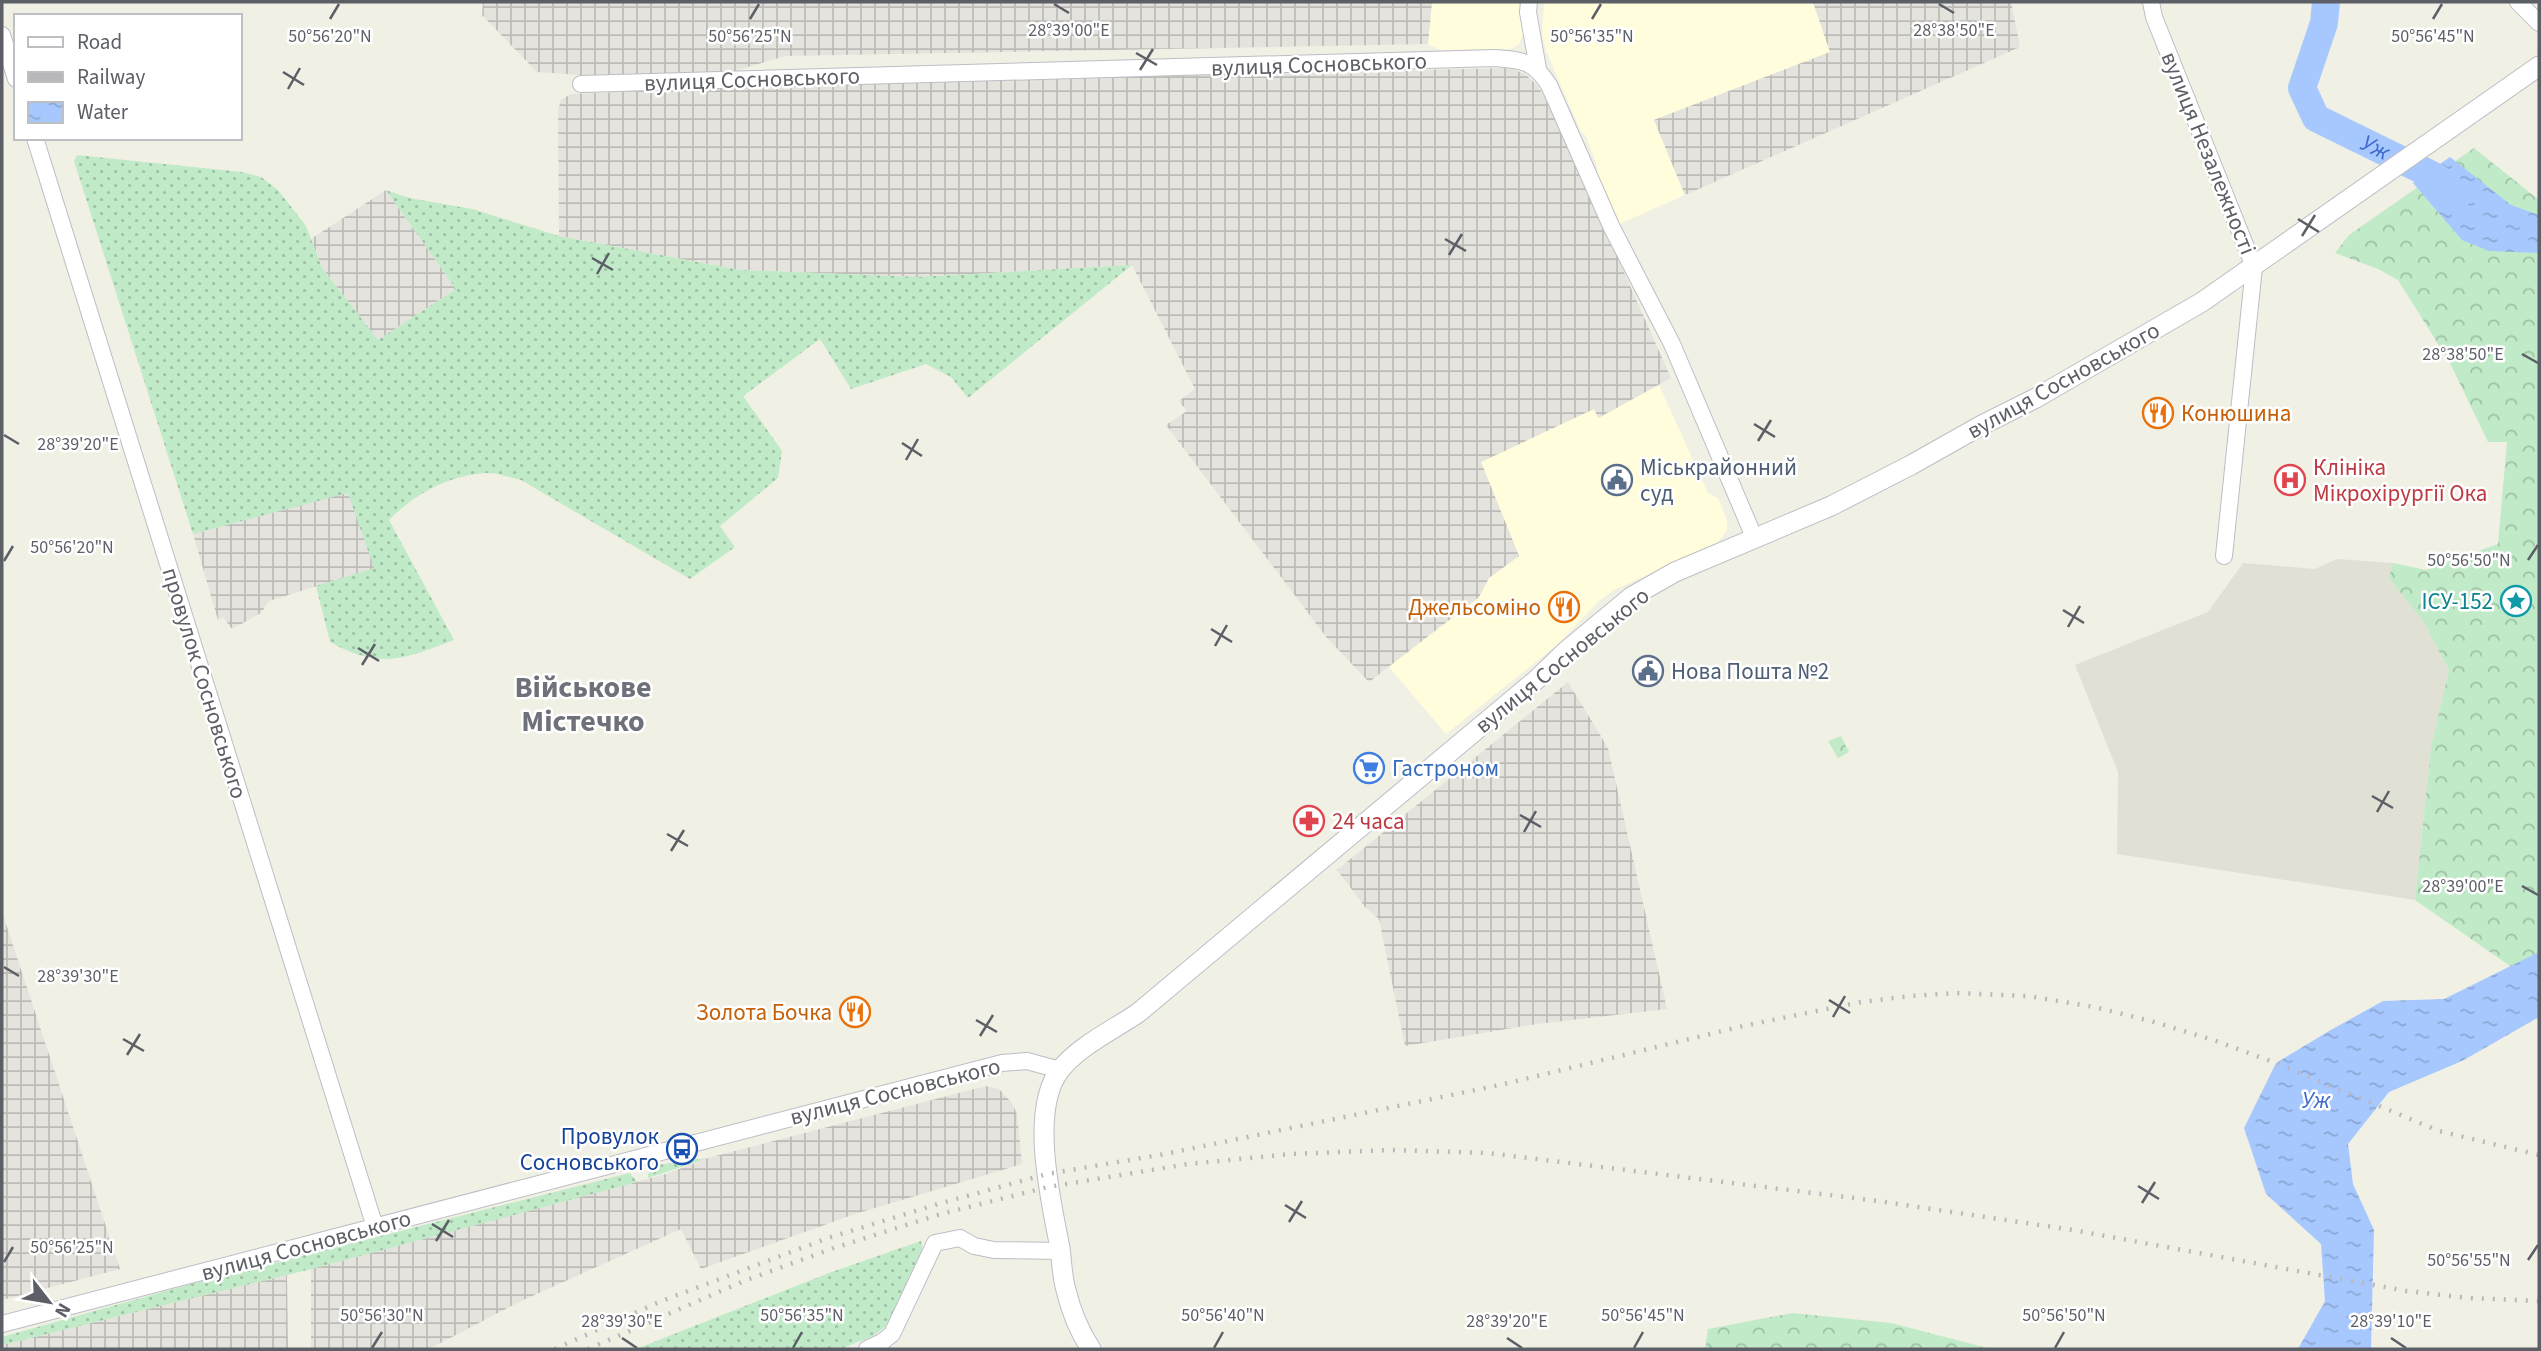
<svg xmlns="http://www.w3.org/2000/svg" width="2541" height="1351" viewBox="0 0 2541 1351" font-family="'Source Sans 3',sans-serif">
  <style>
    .commercial { fill: #fffddc }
    .industrial { fill: url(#industrial-grid) }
    .education { fill: #e1e0d4 }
    .grass { fill: url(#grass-dots) }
    .forest { fill: url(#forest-crowns) }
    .water { fill: url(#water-ripples) }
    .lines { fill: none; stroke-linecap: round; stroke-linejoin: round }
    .river { stroke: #a7c8ff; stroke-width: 28 }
    .minor-casing { stroke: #bdbec5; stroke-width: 18 }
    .tertiary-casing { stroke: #bdbec5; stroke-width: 21 }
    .minor { stroke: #fff; stroke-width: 16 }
    .tertiary { stroke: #fff; stroke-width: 19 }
    .rail { stroke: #b8b8ba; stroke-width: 4.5; stroke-dasharray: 2 9; stroke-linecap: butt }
    .ticks { fill: none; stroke: #5d5f67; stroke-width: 2.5 }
    .labels { text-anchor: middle; stroke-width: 5; stroke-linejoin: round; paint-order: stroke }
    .street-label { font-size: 23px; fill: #5d5f67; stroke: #fff }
    .food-label { font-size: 23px; fill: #c56008; stroke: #fff; text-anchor: end }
    .service-label { font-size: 23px; fill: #4e5e75; stroke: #fff; text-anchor: start }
    .health-label { font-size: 23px; fill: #be3a42; stroke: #fff; text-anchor: start }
    .culture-label { font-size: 23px; fill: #0d838f; stroke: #fff; text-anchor: end }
    .shop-label { font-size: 23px; fill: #366cbe; stroke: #fff; text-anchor: start }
    .transit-label { font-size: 23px; fill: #164399; stroke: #fff; text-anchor: end }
    .water-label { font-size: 24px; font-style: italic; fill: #3f69cd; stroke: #fff }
    .district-label { font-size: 30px; font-weight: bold; fill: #6e7179; stroke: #fff }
    .ticks-label { font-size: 18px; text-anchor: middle; fill: #5d5f67; stroke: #fff; stroke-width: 5; stroke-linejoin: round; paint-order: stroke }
  </style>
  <defs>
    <pattern id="industrial-grid" width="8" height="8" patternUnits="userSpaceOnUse" patternTransform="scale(1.75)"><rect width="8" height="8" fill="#e4e3dd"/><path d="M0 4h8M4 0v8" fill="none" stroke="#bcbbb7"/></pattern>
    <pattern id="grass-dots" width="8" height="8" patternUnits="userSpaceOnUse" patternTransform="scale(1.75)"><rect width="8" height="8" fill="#c0eac8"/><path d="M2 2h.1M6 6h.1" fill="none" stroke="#9fc1a6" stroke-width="1.8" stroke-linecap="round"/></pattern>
    <pattern id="forest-crowns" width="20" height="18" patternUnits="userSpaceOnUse" patternTransform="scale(1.75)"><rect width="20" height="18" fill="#c0eac8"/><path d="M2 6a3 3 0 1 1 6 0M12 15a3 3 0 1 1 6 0" fill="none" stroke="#9fc1a6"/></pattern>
    <pattern id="water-ripples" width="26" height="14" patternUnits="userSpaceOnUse" patternTransform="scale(1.75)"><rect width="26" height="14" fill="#a7c8ff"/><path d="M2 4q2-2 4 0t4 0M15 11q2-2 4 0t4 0" fill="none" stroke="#8ba6d2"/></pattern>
  </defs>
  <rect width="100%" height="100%" fill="#f0f0e5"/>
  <!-- commercial -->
  <g class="commercial">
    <path d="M1432,2H1527L1523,34L1519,44L1511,49L1440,50L1428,44Z"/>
    <path d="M1544,2H1813L1830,52L1654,120L1685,195L1617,225L1597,175V166L1586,136L1581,132L1547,53L1542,36Z"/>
    <path d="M1659,385L1708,493L1718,498L1727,521V530L1723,536L1718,542L1614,590L1599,601L1557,645L1446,734L1388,666L1478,597L1489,578L1519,556L1481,462L1594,408L1599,418Z"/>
  </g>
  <!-- industrial -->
  <g class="industrial">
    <path d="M483,2H1432L1428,44L785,56L728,73L581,75L537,72L482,15Z"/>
    <path d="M1813,2H2011L2020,47L1685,195L1654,120L1830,52Z"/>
    <path d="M1509,68L1525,74L1538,86L1551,108L1671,378L1598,418L1594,409L1481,462L1519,556L1489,578L1479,597L1369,682L1327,638L1166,425L1187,411L1179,401L1195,389L1132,265L918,277L740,270L559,236L558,110L561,100L571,94L808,84Z"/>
    <path d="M386,190L456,289L378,340L322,268L311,239Z"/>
    <path d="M348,492L375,568L269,601L261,613L232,629L223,617L218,620L193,534Z"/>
    <path d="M1568,682L1608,748L1667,1009L1537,1024L1405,1046L1379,919L1365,907L1337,870Z"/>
    <path d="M2,912L120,1269L2,1300Z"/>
    <path d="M986,1086L999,1089L1012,1103L1017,1114L1022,1164L855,1214L701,1269L681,1229L521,1301L429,1349H311V1269L666,1174L708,1158Z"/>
    <path d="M287,1275L288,1349H2V1345Z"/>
  </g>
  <!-- education -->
  <path class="education" d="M2337,559L2393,563L2389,578L2423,621L2449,670L2431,747L2415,900L2117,854L2118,772L2075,665L2208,612L2243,563L2315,569Z"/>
  <!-- grass -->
  <g class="grass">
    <path d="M77,155L242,172L261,177L278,190L306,226L322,268L378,340L456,289L386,190L409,198L472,209L559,236L740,270L918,277L1132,265L968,398L951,377L926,364L851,389L820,339L743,396L782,451L778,478L720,526L735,547L690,579L521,480C511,478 499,473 488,473C451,474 414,494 389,520L454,640C403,659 381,670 330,642L316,586L374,568L348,493L193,534L74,161Z"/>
    <path d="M708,1158L648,1178V1174L657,1165Z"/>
    <path d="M630,1173L637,1182L311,1269L2,1345V1337L191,1284Z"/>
    <path d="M921,1241L923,1252L889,1324L873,1336L840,1349H636L829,1273Z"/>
  </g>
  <!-- forest -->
  <g class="forest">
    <path d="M2474,148L2539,200V986L2415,900L2431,747L2449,670L2423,621L2389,578L2393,563L2426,570L2498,544L2507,442H2488L2450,363L2398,280L2378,269L2335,253L2349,235Z"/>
    <path d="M1841,736L1849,752L1838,758L1828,741Z"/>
    <path d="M1792,1313L1891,1323L1991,1349H1705L1708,1329Z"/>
  </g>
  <!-- water -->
  <g class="water">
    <path d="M2450,157L2511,205L2539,215V253L2489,251L2462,240L2413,183Z"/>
    <path d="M2539,952V1017L2462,1061L2389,1092L2348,1144L2353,1184L2374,1230L2371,1349H2298L2325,1301L2321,1244L2266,1194L2244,1128L2276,1063L2329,1031L2383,1001L2444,999Z"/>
  </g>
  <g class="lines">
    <!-- river -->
    <path class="river" id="s1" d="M2326,2L2324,23L2302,88L2316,118L2436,177L2457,196"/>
    <!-- minor casing -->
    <g class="minor-casing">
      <g id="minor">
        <path d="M1529,2L1528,12L1538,69"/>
        <path d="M2151,2L2154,17L2254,267L2224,556"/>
        <path d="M2518,2L2539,23"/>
        <path d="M2,35L16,79"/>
        <path d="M581,84L1495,58C1522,60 1534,61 1549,85L1612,228L1672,344L1754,537"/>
        <path d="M35,138L375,1227"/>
        <path d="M2,1324L1002,1063L1027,1061L1060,1070"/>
        <path d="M867,1349L882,1342L892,1334L935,1243L960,1238L974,1246L994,1250L1061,1251"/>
      </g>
    </g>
    <!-- tertiary casing -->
    <g class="tertiary-casing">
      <path id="tertiary" d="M1091,1349C1079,1331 1071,1311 1066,1290C1062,1277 1062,1262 1060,1248C1051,1201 1029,1110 1060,1070C1079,1046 1113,1030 1138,1013L1536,680L1566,651L1631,597L1675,572L1831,506L1911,465L1982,425L2036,398L2202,302L2539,66"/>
    </g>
    <!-- minor -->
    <use href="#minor" class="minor"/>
    <!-- tertiary -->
    <use href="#tertiary" class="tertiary"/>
    <!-- rail -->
    <g class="rail">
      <path d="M555,1349L659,1302L828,1238L938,1204L1047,1174L1165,1154L1500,1085L1743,1026L1861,1002L1911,996L1956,993L2028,996L2094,1007L2151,1021L2216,1041L2276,1063L2439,1131L2539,1155"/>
      <path d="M588,1349L744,1281L834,1248L941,1214L1048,1187L1188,1164L1291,1154L1391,1150L1488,1153L1878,1201L2073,1230L2407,1291L2469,1298L2539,1301"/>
    </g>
  </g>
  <!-- ticks -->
  <path class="ticks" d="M1054,4L1069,13M1939,4L1954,13M330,19L339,4M750,19L759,4M1592,19L1601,4M2433,19L2442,4M1136,53L1157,65M1140,70L1153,49M283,72L304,85M288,89L300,68M2298,219L2319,232M2302,236L2315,215M1445,239L1466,251M1449,255L1462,234M592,258L613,270M597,274L609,253M2522,354L2538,363M1754,424L1775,437M4,435L19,444M1758,441L1771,420M902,443L922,456M906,460L918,439M2528,560L2538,545M4,561L13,546M2063,610L2084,623M2068,627L2080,606M1211,629L1232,642M1215,646L1227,625M358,648L379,661M362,665L375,644M2372,796L2393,808M2377,812L2389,791M1520,815L1541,827M1524,832L1536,811M667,834L688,846M671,851L684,830M2522,886L2538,895M4,967L19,976M1829,1000L1850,1013M1833,1017L1845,996M976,1020L997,1032M980,1036L993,1015M123,1039L144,1051M127,1055L140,1034M2138,1186L2159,1199M2142,1203L2155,1182M1285,1205L1306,1218M1289,1222L1302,1201M432,1224L453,1237M436,1241L449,1220M2528,1260L2538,1245M4,1262L13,1247M622,1338L637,1348M1507,1338L1522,1348M2391,1338L2406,1348M372,1348L382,1332M793,1348L802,1332M1214,1348L1223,1332M1634,1348L1643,1332M2055,1348L2064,1332"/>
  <!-- icons -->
  <defs>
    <g id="restaurant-ring" transform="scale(1.575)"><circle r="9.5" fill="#fff" stroke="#e8710a" stroke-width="1.5"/><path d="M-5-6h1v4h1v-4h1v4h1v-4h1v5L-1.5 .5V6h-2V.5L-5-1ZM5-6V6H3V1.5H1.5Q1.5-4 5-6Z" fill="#e8710a"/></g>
    <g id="civic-ring" transform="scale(1.575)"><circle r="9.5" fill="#fff" stroke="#5c6f8a" stroke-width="1.5"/><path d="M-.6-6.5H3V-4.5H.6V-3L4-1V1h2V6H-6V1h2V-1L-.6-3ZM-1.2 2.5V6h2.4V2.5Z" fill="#5c6f8a"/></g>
    <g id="hospital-ring" transform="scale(1.575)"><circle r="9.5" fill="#fff" stroke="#e0444e" stroke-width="1.5"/><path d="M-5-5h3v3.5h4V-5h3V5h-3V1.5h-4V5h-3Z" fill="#e0444e"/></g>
    <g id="sight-ring" transform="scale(1.575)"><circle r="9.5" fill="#fff" stroke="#0f9aa8" stroke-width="1.5"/><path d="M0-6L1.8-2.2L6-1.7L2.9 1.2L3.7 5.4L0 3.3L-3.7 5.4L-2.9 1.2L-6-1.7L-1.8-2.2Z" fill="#0f9aa8"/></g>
    <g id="supermarket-ring" transform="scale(1.575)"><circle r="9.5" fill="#fff" stroke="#3f7fe0" stroke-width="1.5"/><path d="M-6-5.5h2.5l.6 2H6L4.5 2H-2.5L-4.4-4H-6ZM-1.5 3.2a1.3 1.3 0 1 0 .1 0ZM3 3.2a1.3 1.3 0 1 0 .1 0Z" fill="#3f7fe0"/></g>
    <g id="pharmacy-ring" transform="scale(1.575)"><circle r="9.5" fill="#fff" stroke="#e0444e" stroke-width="1.5"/><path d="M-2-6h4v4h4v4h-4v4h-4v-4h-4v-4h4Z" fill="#e0444e"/></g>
    <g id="bus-ring" transform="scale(1.575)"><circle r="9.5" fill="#fff" stroke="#1a4fb4" stroke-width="1.5"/><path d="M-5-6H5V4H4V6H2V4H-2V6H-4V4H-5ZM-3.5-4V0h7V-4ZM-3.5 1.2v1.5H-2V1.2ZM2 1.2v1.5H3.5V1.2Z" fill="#1a4fb4"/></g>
  </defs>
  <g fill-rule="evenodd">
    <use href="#restaurant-ring" x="2158" y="413"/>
    <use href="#civic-ring" x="1617" y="480"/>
    <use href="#hospital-ring" x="2290" y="480"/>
    <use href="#sight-ring" x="2516" y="601"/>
    <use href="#restaurant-ring" x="1564" y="607"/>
    <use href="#civic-ring" x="1648" y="671"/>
    <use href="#supermarket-ring" x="1369" y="768"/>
    <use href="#pharmacy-ring" x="1309" y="821"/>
    <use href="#restaurant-ring" x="855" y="1012"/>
    <use href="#bus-ring" x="682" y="1149"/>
  </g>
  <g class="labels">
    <!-- street labels -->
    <g class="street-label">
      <text transform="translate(1319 64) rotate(-2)" y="8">вулиця Сосновського</text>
      <text transform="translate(752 79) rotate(-2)" y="8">вулиця Сосновського</text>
      <text transform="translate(2209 153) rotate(68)" y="8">вулиця Незалежності</text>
      <text transform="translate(2063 380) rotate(-29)" y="8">вулиця Сосновського</text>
      <text transform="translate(1562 660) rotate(-39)" y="8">вулиця Сосновського</text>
      <text transform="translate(205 683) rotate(73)" y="8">провулок Сосновського</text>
      <text transform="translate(895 1091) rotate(-14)" y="8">вулиця Сосновського</text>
      <text transform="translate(306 1245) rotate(-15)" y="8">вулиця Сосновського</text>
    </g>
    <!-- food labels -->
    <g class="food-label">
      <text x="2181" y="421" text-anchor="start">Конюшина</text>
      <text x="1541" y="615">Джельсоміно</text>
      <text x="832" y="1020">Золота Бочка</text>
    </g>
    <!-- service labels -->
    <g class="service-label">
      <text x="1640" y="475">Міськрайонний<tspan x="1640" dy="26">суд</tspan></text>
      <text x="1671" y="679">Нова Пошта №2</text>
    </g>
    <!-- health labels -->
    <g class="health-label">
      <text x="2313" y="475">Клініка<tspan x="2313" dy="26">Мікрохірургії Ока</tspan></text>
      <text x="1332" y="829">24 часа</text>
    </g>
    <!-- culture labels -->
    <g class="culture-label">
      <text x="2493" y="609">ІСУ-152</text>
    </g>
    <!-- shop labels -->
    <g class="shop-label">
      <text x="1392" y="776">Гастроном</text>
    </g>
    <!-- transit labels -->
    <g class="transit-label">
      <text x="659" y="1144">Провулок<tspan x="659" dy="26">Сосновського</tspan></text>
    </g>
    <!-- water labels -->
    <g class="water-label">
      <text dy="8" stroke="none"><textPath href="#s1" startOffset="189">Уж</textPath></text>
      <text x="2316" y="1108">Уж</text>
    </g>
    <!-- district labels -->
    <g class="district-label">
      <text x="583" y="697">Військове<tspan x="583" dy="34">Містечко</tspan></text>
    </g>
  </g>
  <g class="ticks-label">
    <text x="1069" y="36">28°39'00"E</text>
    <text x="1954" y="36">28°38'50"E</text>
    <text x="330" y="42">50°56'20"N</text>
    <text x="1592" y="42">50°56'35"N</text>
    <text x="2433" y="42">50°56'45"N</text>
    <text x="750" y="42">50°56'25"N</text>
    <text x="2463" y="360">28°38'50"E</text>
    <text x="78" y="450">28°39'20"E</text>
    <text x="72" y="553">50°56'20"N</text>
    <text x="2469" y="566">50°56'50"N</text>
    <text x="2463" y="892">28°39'00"E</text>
    <text x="78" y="982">28°39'30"E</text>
    <text x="72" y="1253">50°56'25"N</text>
    <text x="2469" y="1266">50°56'55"N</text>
    <text x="382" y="1321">50°56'30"N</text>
    <text x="802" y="1321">50°56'35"N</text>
    <text x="1223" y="1321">50°56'40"N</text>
    <text x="1643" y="1321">50°56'45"N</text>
    <text x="2064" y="1321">50°56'50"N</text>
    <text x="622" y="1327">28°39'30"E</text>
    <text x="1507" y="1327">28°39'20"E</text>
    <text x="2391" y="1327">28°39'10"E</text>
  </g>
  <!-- border -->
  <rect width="2541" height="1351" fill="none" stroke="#5d5f67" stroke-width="7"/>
  <!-- legend -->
  <rect x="14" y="14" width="228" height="126" fill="#ffffff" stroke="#bebfc2" stroke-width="2"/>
  <rect x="28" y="37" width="35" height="10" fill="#ffffff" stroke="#bebfc2" stroke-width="2"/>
  <text x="77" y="49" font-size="21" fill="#5d5f67">Road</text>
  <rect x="28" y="72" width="35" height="10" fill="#b8b8ba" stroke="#bebfc2" stroke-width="2"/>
  <text x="77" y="84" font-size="21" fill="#5d5f67">Railway</text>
  <rect x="28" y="102" width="35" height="21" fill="url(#water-ripples)" stroke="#bebfc2" stroke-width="2"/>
  <text x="77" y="119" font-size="21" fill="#5d5f67">Water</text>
  <!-- north arrow -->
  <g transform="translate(49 1302) rotate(121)" stroke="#ffffff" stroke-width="5" paint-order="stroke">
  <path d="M0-5L12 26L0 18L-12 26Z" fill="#5d5f67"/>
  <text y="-10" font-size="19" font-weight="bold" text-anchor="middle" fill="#5d5f67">N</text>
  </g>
</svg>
